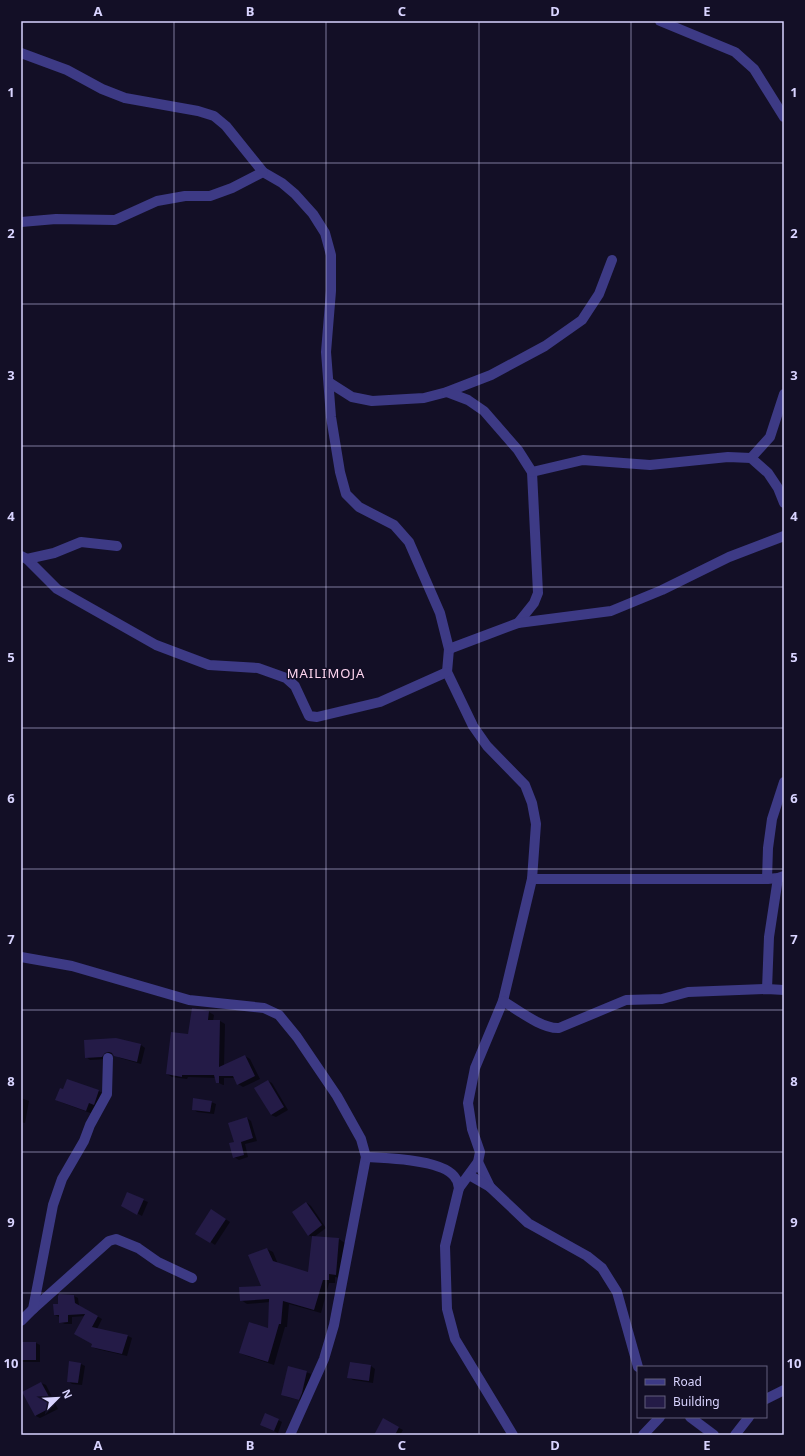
<svg xmlns="http://www.w3.org/2000/svg" width="805" height="1456" viewBox="0 0 805 1456" font-family="'Noto Sans',sans-serif">
  <style>
    .shadow { fill: #0007 }
    .building { fill: #241b47 }
    .lines { fill: none; stroke-linecap: round; stroke-linejoin: round }
    .minor { stroke: #3d3a85; stroke-width: 10 }
    .grid { fill: none; stroke: #d9d4ff; stroke-width: 1; stroke-opacity: 0.55 }
    .labels { text-anchor: middle; stroke-width: 3; stroke-linejoin: round; paint-order: stroke }
    .quarter-label { font-size: 13px; letter-spacing: 1px; fill: #ffd6f0; stroke: #130f26 }
    .neatline { fill: none; stroke: #d9d4ff; stroke-width: 1.5 }
    .grid-label { font-size: 13px; text-anchor: middle; font-weight: bold; fill: #d9d4ff }
  </style>
  <rect width="100%" height="100%" fill="#130f26"/>
  <!-- shadow -->
  <g class="shadow">
    <path d="M209,1012L214,1015L213,1021H220L225,1024L224,1066L245,1056L250,1059L260,1079L243,1087L238,1084L235,1078H224V1085H223L217,1082L216,1078L188,1077L187,1079L172,1077L167,1074L189,1036Z"/>
    <path d="M116,1039L141,1045L145,1048L141,1064L120,1058L113,1053L109,1055L106,1059L90,1060L86,1057Z"/>
    <path d="M268,1081L272,1083L288,1110L276,1117L271,1115Z"/>
    <path d="M99,1091L105,1095L93,1114L63,1103L57,1100Z"/>
    <path d="M21,1098L29,1101L25,1123L21,1122Z"/>
    <path d="M211,1102L216,1104L214,1114L197,1112L193,1109Z"/>
    <path d="M247,1118L251,1121L257,1141L245,1144L248,1157L239,1160L234,1157L235,1143Z"/>
    <path d="M143,1200L148,1202L142,1216L122,1205Z"/>
    <path d="M307,1203L311,1206L326,1228L314,1237L339,1239L345,1243L342,1278L335,1277V1283H329L321,1313L289,1304L287,1327H285L274,1365L247,1356L240,1353L269,1329L270,1302L247,1304L241,1300L262,1287L267,1249L273,1252L278,1264L309,1273L313,1237L308,1235Z"/>
    <path d="M216,1213L230,1222L215,1245L197,1233Z"/>
    <path d="M74,1296L78,1298L79,1306L102,1319L97,1329L128,1336L132,1338L127,1356L97,1349L92,1347L93,1344L85,1316L72,1317V1324H65L60,1322L59,1317L55,1315L59,1305Z"/>
    <path d="M21,1343H36L40,1345V1362H21Z"/>
    <path d="M350,1363L371,1366L375,1369L373,1383L353,1380L348,1377Z"/>
    <path d="M81,1364L85,1366L82,1385L72,1384L68,1381Z"/>
    <path d="M306,1372L311,1374L306,1395L303,1401L287,1397L283,1395Z"/>
    <path d="M41,1383L46,1385L58,1409L40,1418L36,1416Z"/>
    <path d="M278,1420L282,1422L278,1433L265,1427Z"/>
    <path d="M383,1420L403,1430L400,1435H375Z"/>
  </g>
  <!-- building -->
  <g class="building">
    <path d="M192,1008L209,1011L208,1020H220L219,1067L245,1055L255,1076L237,1085L233,1076H219V1083H216L214,1075H182V1077L166,1074L171,1032L188,1034Z"/>
    <path d="M116,1038L141,1044L137,1062L114,1056L112,1053L109,1052L105,1053L102,1057L85,1058L84,1040Z"/>
    <path d="M67,1079L99,1090L94,1105L89,1103L86,1111L55,1100L60,1088L63,1089Z"/>
    <path d="M268,1080L284,1107L271,1115L254,1088Z"/>
    <path d="M193,1098L212,1101L210,1112L192,1110Z"/>
    <path d="M247,1117L253,1138L241,1142L244,1155L233,1158L229,1143L234,1142L228,1123Z"/>
    <path d="M127,1192L144,1199L137,1215L121,1206Z"/>
    <path d="M306,1202L322,1225L308,1236L292,1212Z"/>
    <path d="M211,1209L226,1219L210,1243L195,1234Z"/>
    <path d="M312,1236L339,1238L336,1275L329,1274V1280H323L314,1310L283,1301L281,1324H279L268,1362L239,1353L249,1322L268,1328L269,1299L240,1301L239,1287L261,1286L248,1255L267,1248L273,1261L308,1272Z"/>
    <path d="M59,1294L74,1295L75,1303L98,1316L92,1327L128,1335L122,1354L91,1347L92,1344L74,1334L85,1314L68,1315V1322L59,1323V1315H54L53,1304H58V1296Z"/>
    <rect x="21" y="1342" width="15" height="18"/>
    <path d="M69,1361L81,1363L78,1383L67,1382Z"/>
    <path d="M350,1362L371,1365L369,1381L347,1378Z"/>
    <path d="M288,1366L307,1371L302,1393L299,1400L281,1395Z"/>
    <path d="M41,1382L54,1406L35,1416L22,1392Z"/>
    <path d="M265,1413L279,1419L274,1431L260,1425Z"/>
    <path d="M383,1418L399,1427L395,1435H374Z"/>
  </g>
  <g class="lines">
    <!-- minor -->
    <g class="minor">
      <path d="M660,21L735,52L754,69L784,117"/>
      <path d="M21,53L67,70L102,89L125,98L198,111L214,116L226,126L263,172L282,183L295,194L313,214L325,233L331,255V291L326,352L331,417L340,472L346,494L359,507L394,525L409,542L440,613L449,649L447,672L473,726L487,746L525,785L532,803L536,824L532,879L503,1001L475,1068L468,1103L472,1129L480,1152L478,1162L459,1188"/>
      <path d="M21,222L56,219L115,220L157,201L185,196H210L232,188L263,172"/>
      <path d="M330,383L352,397L372,401L424,398L447,392L491,375L545,346L582,320L599,294L612,260"/>
      <path d="M447,392L468,400L484,411L518,450L532,472L538,593L534,603L518,623L449,649"/>
      <path d="M751,458L770,437L784,394"/>
      <path d="M532,472L583,460L650,465L728,457L751,458L768,473L778,488L784,503"/>
      <path d="M21,556L27,559L57,589L156,645L209,665L258,668L286,678L295,686L309,716L317,717L380,702L447,672"/>
      <path d="M27,559L54,553L81,542L117,546"/>
      <path d="M518,623L611,611L662,590L729,557L784,536"/>
      <path d="M532,879H767L778,878L784,876"/>
      <path d="M767,879L768,848L772,819L784,782"/>
      <path d="M21,957L72,966L189,1000L264,1008L279,1015L297,1037L337,1096L361,1139L366,1157L334,1325L324,1359L290,1435"/>
      <path d="M767,989L769,937L778,878"/>
      <path d="M503,1001C518,1010 542,1029 559,1028L626,1000L662,999L688,992L767,989L784,990"/>
      <path d="M366,1157C386,1158 446,1159 456,1179C458,1181 458,1185 459,1188L445,1246L447,1309L455,1339L513,1435"/>
      <path d="M478,1162L490,1187"/>
      <path d="M469,1175L490,1187L528,1223L587,1256L602,1268L617,1292L638,1367"/>
      <path d="M33,1309L109,1241L116,1239L138,1248L158,1262L192,1278"/>
      <path d="M21,1321L33,1309L53,1205L62,1179L84,1141L90,1125L107,1094L108,1058"/>
      <path d="M766,1399L784,1390"/>
      <path d="M690,1417L714,1435"/>
      <path d="M643,1435L660,1417"/>
      <path d="M735,1435L749,1417"/>
    </g>
  </g>
  <!-- grid -->
  <path class="grid" d="M174,21V1435M326,21V1435M479,21V1435M631,21V1435M21,163H784M21,304H784M21,446H784M21,587H784M21,728H784M21,869H784M21,1010H784M21,1152H784M21,1293H784"/>
  <g class="labels">
    <!-- quarter labels -->
    <g class="quarter-label">
      <text x="326" y="678">MAILIMOJA</text>
    </g>
  </g>
  <!-- border -->
  <rect width="805" height="1456" fill="none" stroke="#130f26" stroke-width="44"/>
  <!-- legend -->
  <rect x="637" y="1366" width="130" height="52" fill="#130f26" stroke="#625e7d"/>
  <rect x="645" y="1379" width="20" height="6" fill="#3d3a85" stroke="#625e7d"/>
  <text x="673" y="1386" font-size="12" fill="#d9d4ff">Road</text>
  <rect x="645" y="1396" width="20" height="12" fill="#241b47" stroke="#625e7d"/>
  <text x="673" y="1406" font-size="12" fill="#d9d4ff">Building</text>
  <!-- north arrow -->
  <g transform="translate(58 1398) rotate(66)" stroke="#130f26" stroke-width="3" paint-order="stroke">
  <path d="M0-3L7 15L0 10L-7 15Z" fill="#d9d4ff"/>
  <text y="-6" font-size="11" font-weight="bold" text-anchor="middle" fill="#d9d4ff">N</text>
  </g>
  <rect x="22" y="22" width="761" height="1412" class="neatline"/>
  <g class="grid-label">
    <text x="98" y="16">A</text>
    <text x="250" y="16">B</text>
    <text x="402" y="16">C</text>
    <text x="555" y="16">D</text>
    <text x="707" y="16">E</text>
    <text x="11" y="97">1</text>
    <text x="794" y="97">1</text>
    <text x="11" y="238">2</text>
    <text x="794" y="238">2</text>
    <text x="11" y="380">3</text>
    <text x="794" y="380">3</text>
    <text x="11" y="521">4</text>
    <text x="794" y="521">4</text>
    <text x="11" y="662">5</text>
    <text x="794" y="662">5</text>
    <text x="11" y="803">6</text>
    <text x="794" y="803">6</text>
    <text x="11" y="944">7</text>
    <text x="794" y="944">7</text>
    <text x="11" y="1086">8</text>
    <text x="794" y="1086">8</text>
    <text x="11" y="1227">9</text>
    <text x="794" y="1227">9</text>
    <text x="11" y="1368">10</text>
    <text x="794" y="1368">10</text>
    <text x="98" y="1450">A</text>
    <text x="250" y="1450">B</text>
    <text x="402" y="1450">C</text>
    <text x="555" y="1450">D</text>
    <text x="707" y="1450">E</text>
  </g>
</svg>
